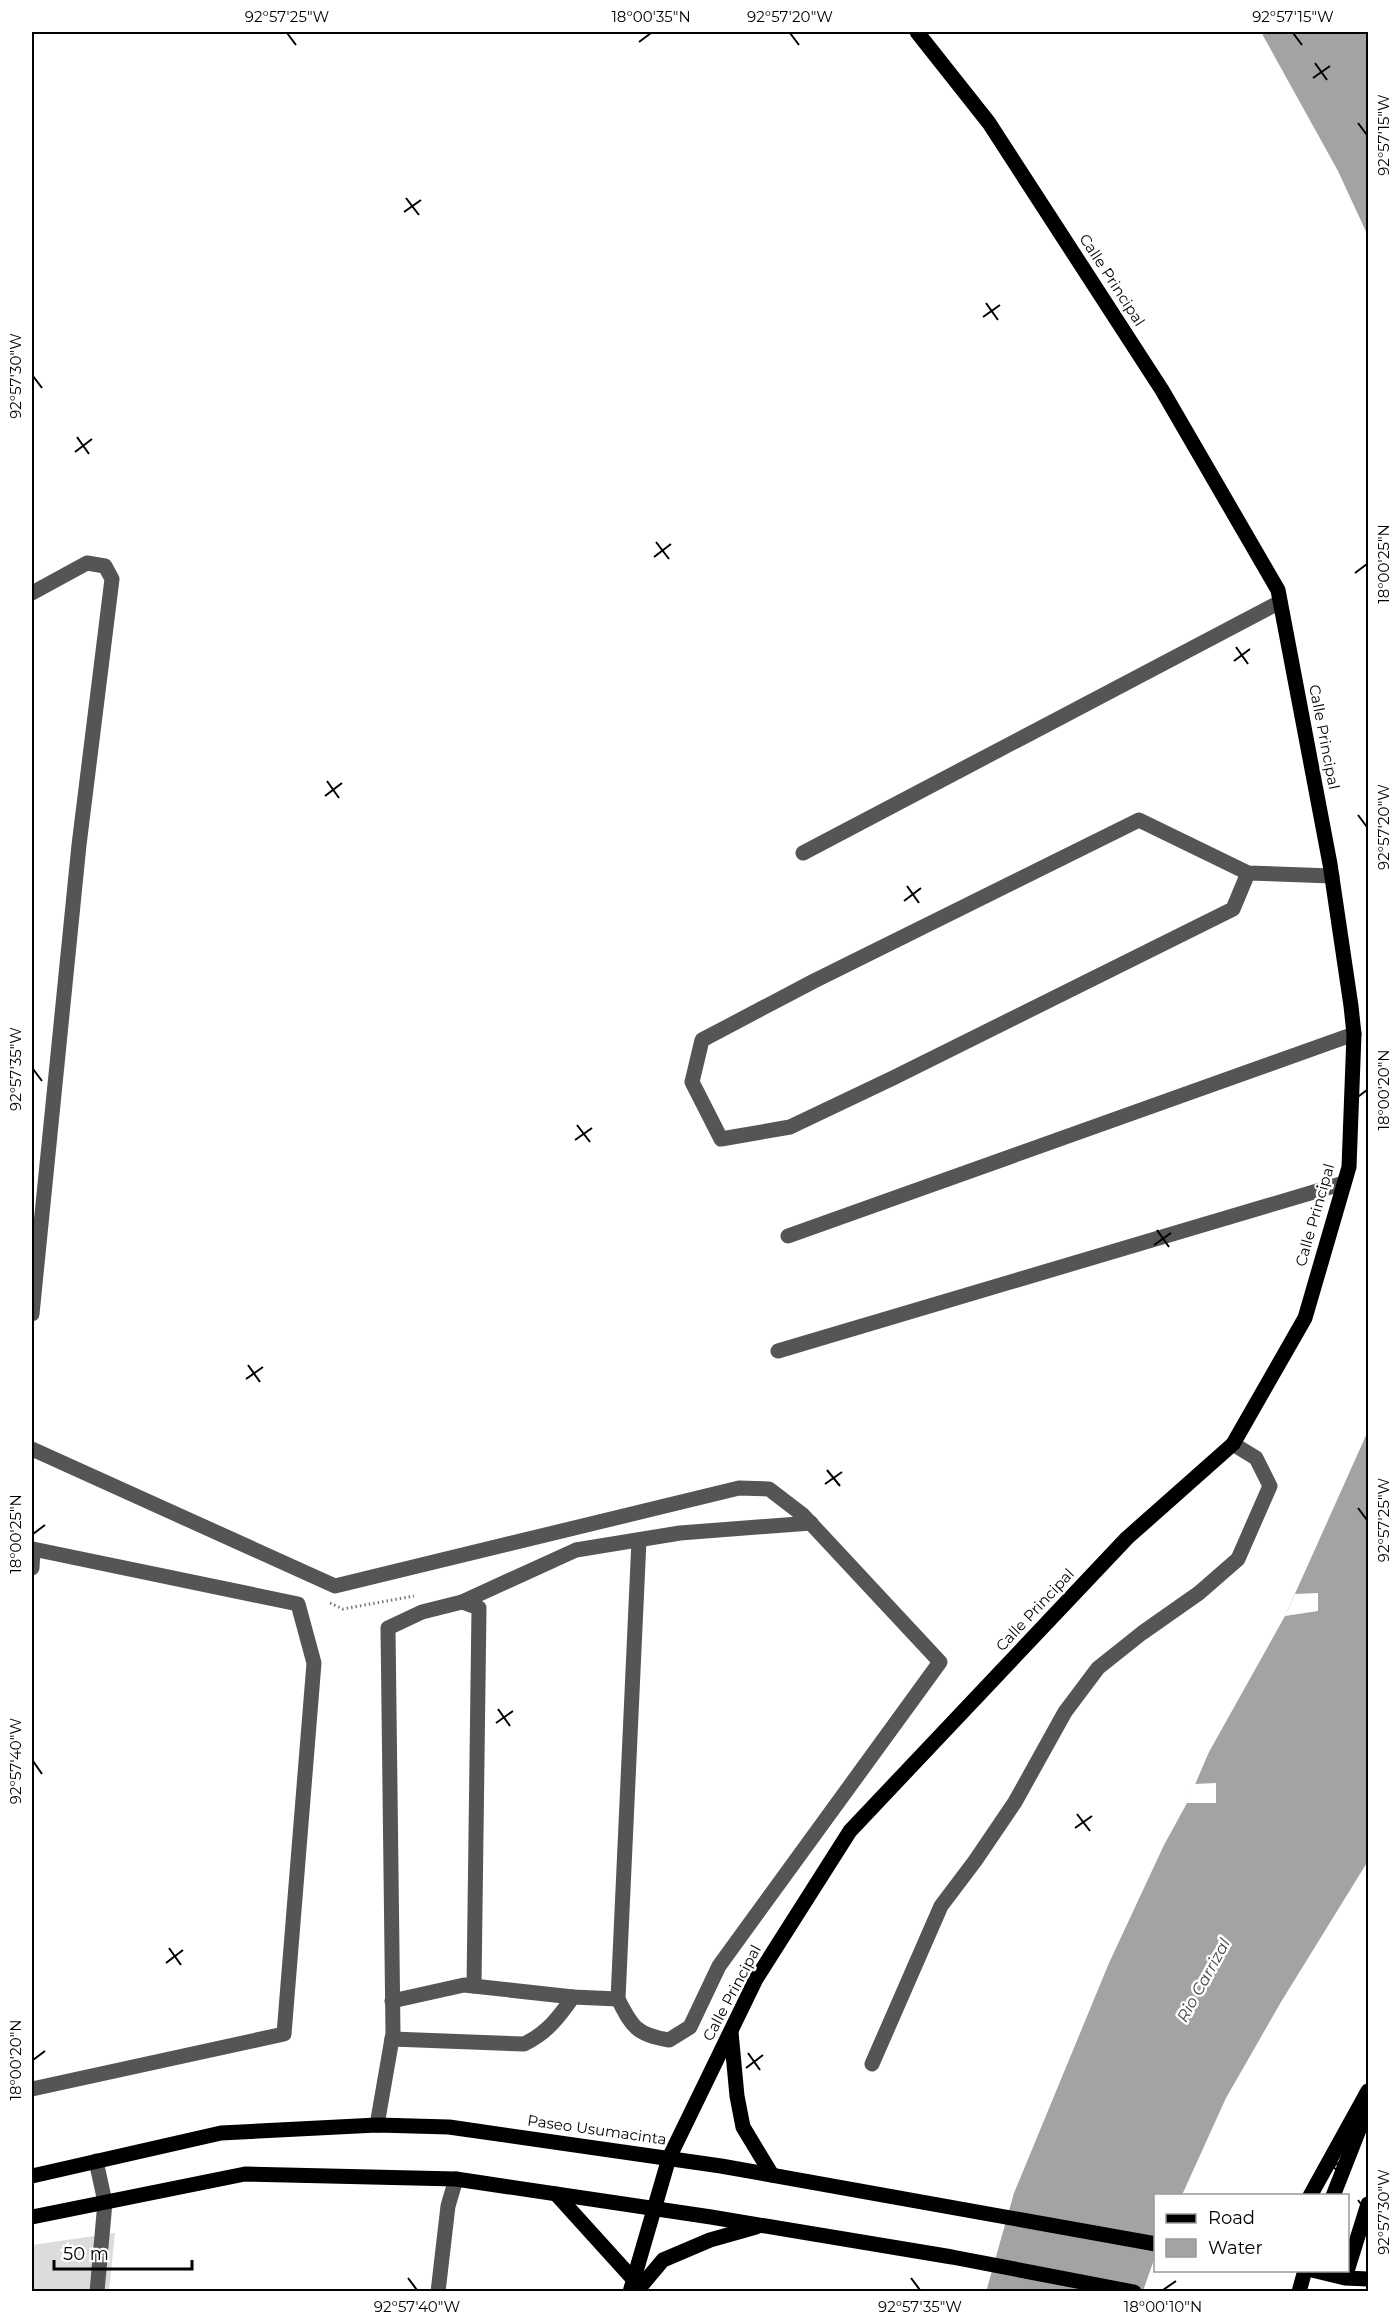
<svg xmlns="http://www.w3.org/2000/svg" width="1400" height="2323" viewBox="0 0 1400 2323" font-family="Montserrat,sans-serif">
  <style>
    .green { fill: #dcdcdc }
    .water { fill: #a3a3a3 }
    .pier { fill: #fff }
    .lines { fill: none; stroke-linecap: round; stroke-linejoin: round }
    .path { stroke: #777; stroke-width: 3; stroke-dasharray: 1.5 3; stroke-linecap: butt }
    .minor { stroke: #555; stroke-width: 15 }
    .major { stroke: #000; stroke-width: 15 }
    .ticks { fill: none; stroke: #000; stroke-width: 2 }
    .labels { text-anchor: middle; stroke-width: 5; stroke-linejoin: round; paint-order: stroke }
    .street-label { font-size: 15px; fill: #000; stroke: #fff }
    .water-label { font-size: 16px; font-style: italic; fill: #444; stroke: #fff }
    .neatline { fill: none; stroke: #000; stroke-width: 2 }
    .ticks-label { font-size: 15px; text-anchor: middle; fill: #000 }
  </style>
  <rect width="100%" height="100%" fill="#fff"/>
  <!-- green -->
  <path class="green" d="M115,2233L109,2291H32V2245Z"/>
  <!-- water -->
  <g class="water">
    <path d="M1261,32H1368V236L1338,171Z"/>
    <path d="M1368,1431V1861L1281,2002L1226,2098L1182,2195L1156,2196L1155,2257L1143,2291L986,2292L1014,2193L1109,1963L1164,1845L1187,1803L1209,1752L1285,1616Z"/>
  </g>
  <!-- pier -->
  <g class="pier">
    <path d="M1318,1593V1611L1285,1616L1295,1594Z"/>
    <path d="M1216,1783V1803H1187L1194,1784Z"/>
  </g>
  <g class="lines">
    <!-- path -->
    <path class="path" d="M330,1603L343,1609L414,1596"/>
    <!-- minor -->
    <g class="minor">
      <path d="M32,593L87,563L105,566L112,579L79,845L32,1314"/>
      <path d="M803,853L1280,602"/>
      <path d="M1248,873L1233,909L893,1078L790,1127L721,1139L692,1082L702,1040L814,981L1139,820L1248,873L1332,876"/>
      <path d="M788,1236L1354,1034"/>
      <path d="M778,1351L1344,1183"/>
      <path d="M32,1449L335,1586L739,1488L769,1489L803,1515L940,1662L719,1966L690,2027L669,2040C637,2035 632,2027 618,1999L639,1540"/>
      <path d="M32,1568L33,1549L298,1604L314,1663L284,2034L32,2089"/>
      <path d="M462,1602L576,1550L680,1533L811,1523"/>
      <path d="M392,2001L464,1985L573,1997L618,1999"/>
      <path d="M392,2039L524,2044C547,2033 559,2017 573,1997"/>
      <path d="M872,2064L941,1906L975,1861L1015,1802L1065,1712L1098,1668L1142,1633L1199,1593L1238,1559L1270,1486L1256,1458L1233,1444"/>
      <path d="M377,2125L393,2033L388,1628L422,1612L462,1602L479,1608L474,1986"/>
      <path d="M96,2161L105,2202L97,2292"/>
      <path d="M438,2292L448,2206L456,2179"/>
    </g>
    <!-- major -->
    <g class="major">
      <path d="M731,2032L737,2096L743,2127L772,2175"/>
      <path d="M32,2176L221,2133L377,2125L449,2127L721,2166L1156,2244"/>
      <path d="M556,2194L633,2279"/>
      <path d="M1310,2196L1368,2091"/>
      <path d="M1333,2196L1366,2112"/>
      <path d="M32,2217L245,2174L456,2179L711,2217L952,2257L1134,2292"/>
      <path d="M1348,2268L1368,2204"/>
      <path d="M1312,2270L1345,2278L1368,2279"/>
      <path d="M630,2292L669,2158L756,1979L850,1831L1127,1538L1233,1444L1305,1318L1349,1167L1354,1034L1351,1006L1330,864L1278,590L1162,390L989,123L917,32"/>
      <path d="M636,2292L663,2260L710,2240L756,2227"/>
      <path d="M1299,2292L1305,2270"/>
    </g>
  </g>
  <!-- ticks -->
  <path class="ticks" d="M287,33L296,45M790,33L799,45M1293,33L1302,45M639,42L651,33M1315,63L1327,80M1313,78L1330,66M1358,123L1367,135M406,198L419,215M404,212L421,200M986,303L998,320M983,317L1000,305M33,376L42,388M77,437L89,454M75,452L92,439M656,542L669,559M654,557L671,544M1355,573L1367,564M1236,647L1248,664M1234,661L1250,649M327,781L339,798M325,796L342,783M1358,815L1367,827M907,886L919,903M904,901L921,888M33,1069L42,1081M1355,1099L1367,1090M577,1125L590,1142M575,1140L592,1128M1157,1230L1169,1247M1154,1245L1171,1233M248,1365L260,1382M246,1379L263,1367M827,1470L840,1486M825,1484L842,1472M1358,1508L1367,1520M33,1534L45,1525M498,1709L510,1726M496,1723L513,1711M33,1761L42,1774M1077,1814L1090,1831M1075,1828L1092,1816M169,1948L181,1965M166,1963L183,1950M748,2053L760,2070M33,2060L45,2051M746,2068L763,2055M1327,2158L1340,2175M1325,2173L1342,2160M1358,2200L1367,2212M408,2278L417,2290M911,2278L920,2290M1163,2290L1176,2281"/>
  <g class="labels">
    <!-- street labels -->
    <g class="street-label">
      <text transform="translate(1112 280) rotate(57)" y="5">Calle Principal</text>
      <text transform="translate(1324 737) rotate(79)" y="5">Calle Principal</text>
      <text transform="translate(1315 1215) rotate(-74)" y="5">Calle Principal</text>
      <text transform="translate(1035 1610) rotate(-47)" y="5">Calle Principal</text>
      <text transform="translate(732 1993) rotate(-62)" y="5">Calle Principal</text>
      <text transform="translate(597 2130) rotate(8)" y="5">Paseo Usumacinta</text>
    </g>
    <!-- water labels -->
    <g class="water-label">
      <text transform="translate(1203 1980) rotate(-61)" y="6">Rio Carrizal</text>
    </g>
  </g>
  <!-- border -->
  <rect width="1400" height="2323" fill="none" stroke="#ffffff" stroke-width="66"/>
  <!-- legend -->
  <rect x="1154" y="2194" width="195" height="78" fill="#ffffff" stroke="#999999" stroke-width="1.5"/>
  <rect x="1166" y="2214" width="30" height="9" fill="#000000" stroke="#999999" stroke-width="1.5"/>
  <text x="1208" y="2224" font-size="18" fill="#000000">Road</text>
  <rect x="1166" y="2239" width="30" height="18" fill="#a3a3a3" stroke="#999999" stroke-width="1.5"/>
  <text x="1208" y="2254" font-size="18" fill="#000000">Water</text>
  <!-- scale -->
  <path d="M54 2260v9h138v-9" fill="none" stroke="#000000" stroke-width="3"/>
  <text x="63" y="2260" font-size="18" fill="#000000" stroke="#ffffff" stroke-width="4.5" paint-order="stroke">50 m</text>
  <rect x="33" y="33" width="1334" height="2257" class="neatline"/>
  <g class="ticks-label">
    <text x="287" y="22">92°57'25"W</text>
    <text x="651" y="22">18°00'35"N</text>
    <text x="790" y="22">92°57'20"W</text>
    <text x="1293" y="22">92°57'15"W</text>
    <text transform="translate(1384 135) rotate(-90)" y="5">92°57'15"W</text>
    <text transform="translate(16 376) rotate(-90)" y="5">92°57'30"W</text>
    <text transform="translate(1384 564) rotate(-90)" y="5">18°00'25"N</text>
    <text transform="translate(1384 827) rotate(-90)" y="5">92°57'20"W</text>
    <text transform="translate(16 1069) rotate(-90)" y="5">92°57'35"W</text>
    <text transform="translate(1384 1090) rotate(-90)" y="5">18°00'20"N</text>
    <text transform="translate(1384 1520) rotate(-90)" y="5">92°57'25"W</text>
    <text transform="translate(16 1534) rotate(-90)" y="5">18°00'25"N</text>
    <text transform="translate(16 1761) rotate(-90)" y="5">92°57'40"W</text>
    <text transform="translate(16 2060) rotate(-90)" y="5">18°00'20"N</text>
    <text transform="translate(1384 2212) rotate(-90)" y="5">92°57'30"W</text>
    <text x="417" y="2312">92°57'40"W</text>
    <text x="920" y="2312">92°57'35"W</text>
    <text x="1163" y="2312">18°00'10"N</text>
  </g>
</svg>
